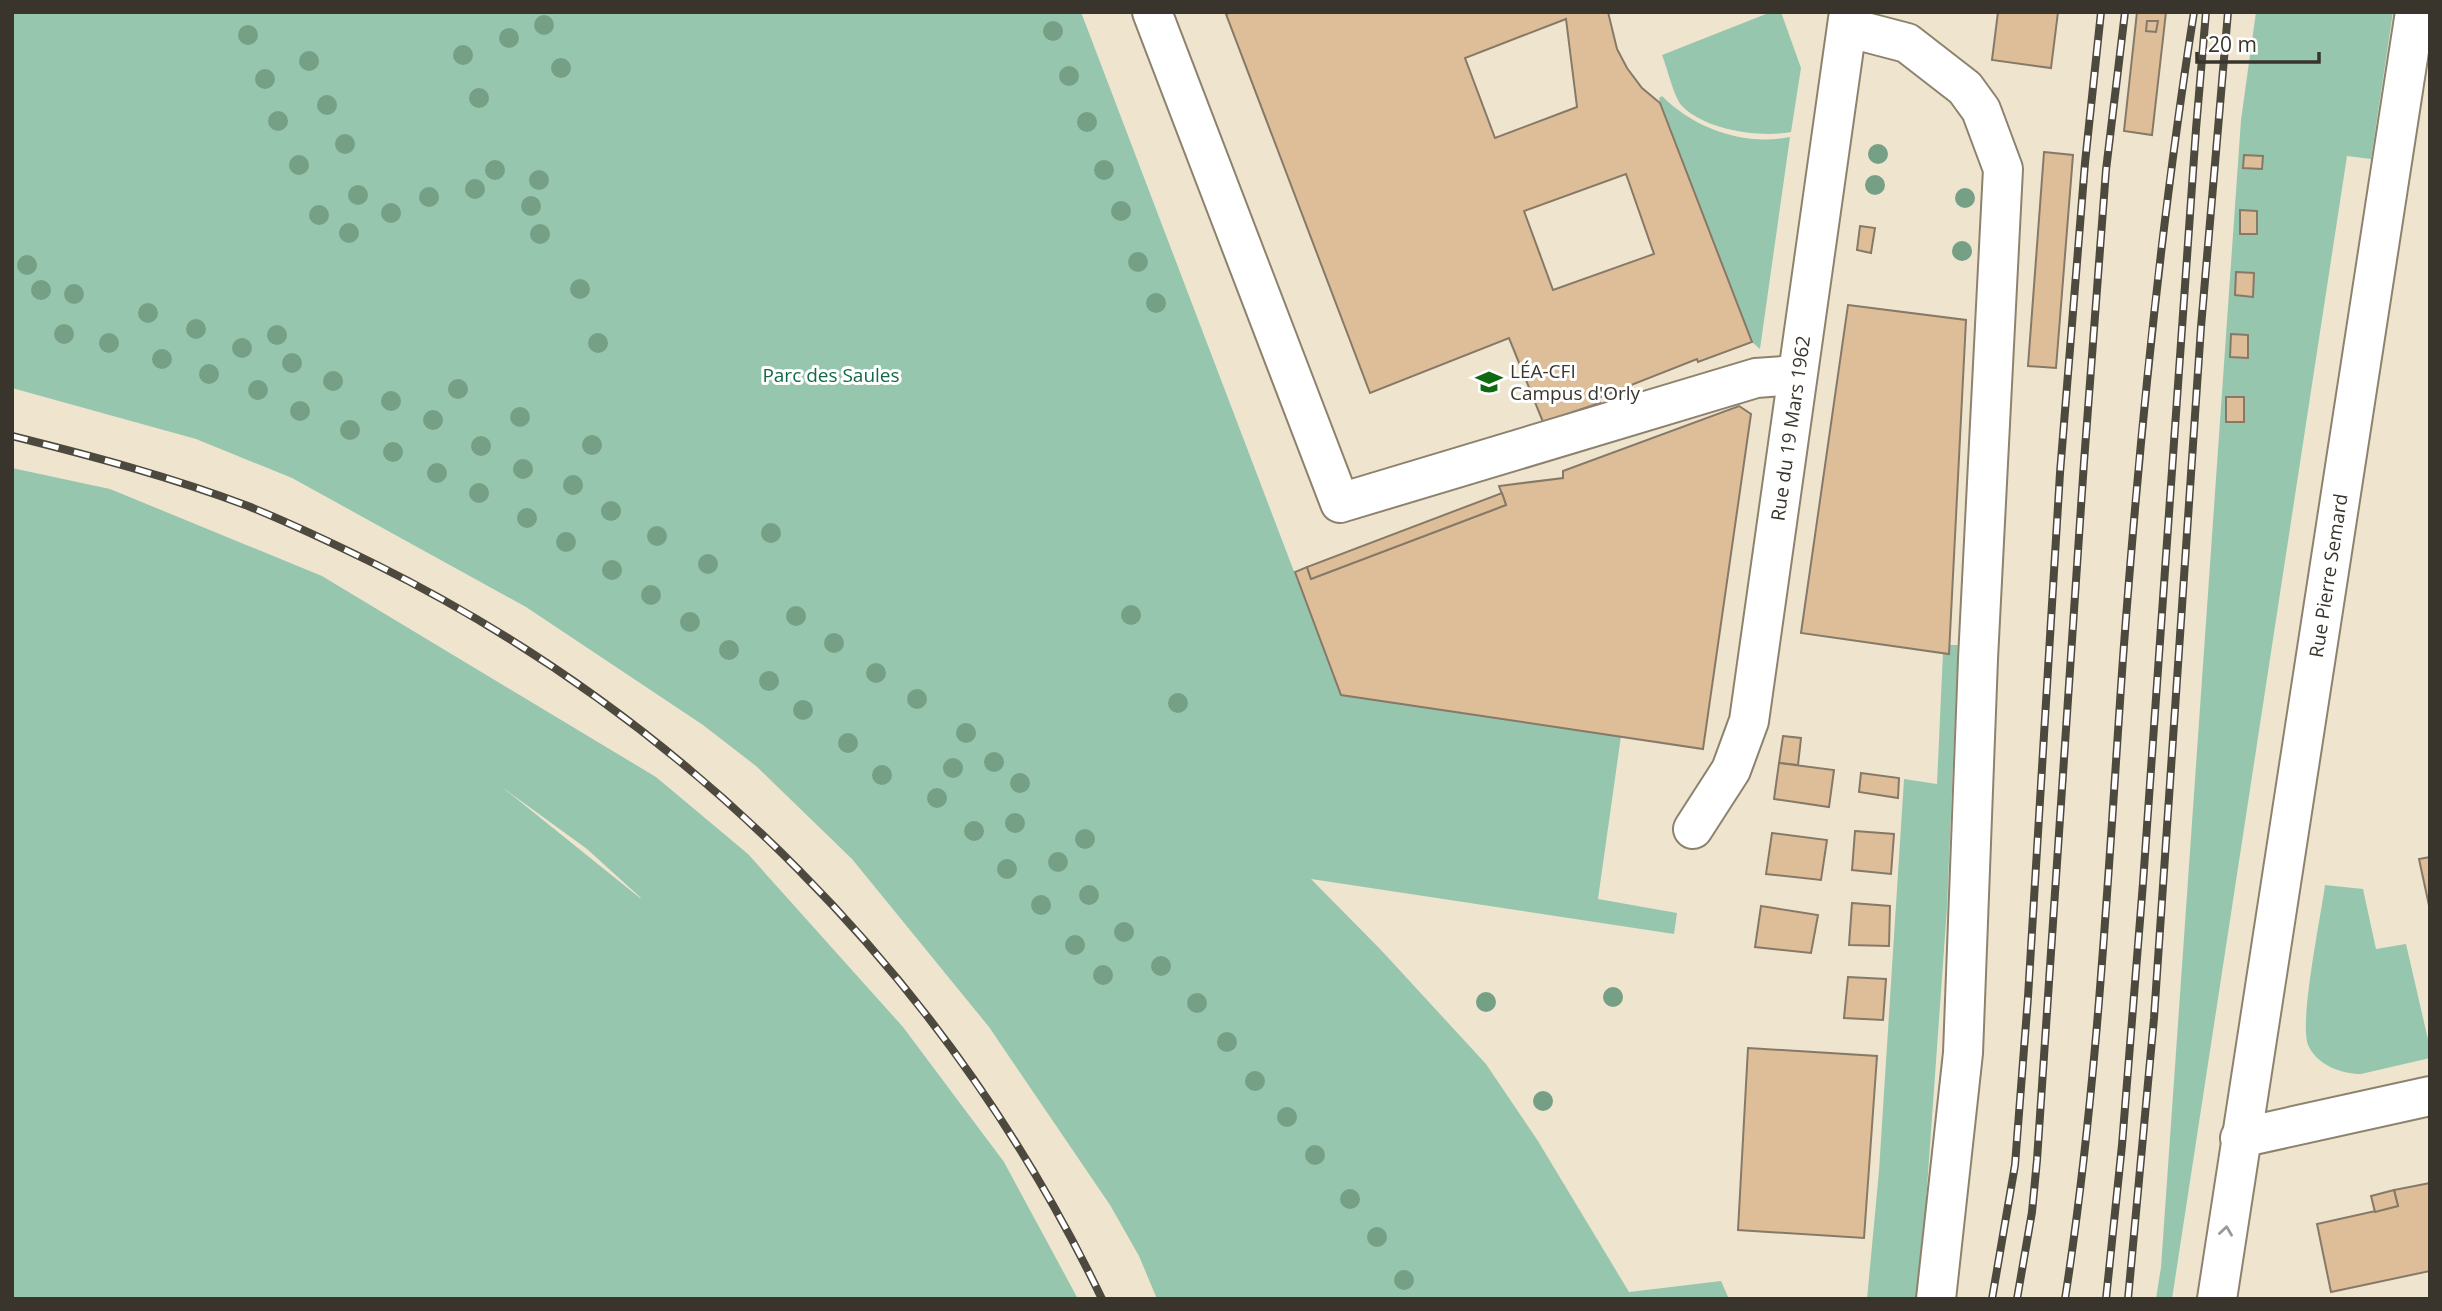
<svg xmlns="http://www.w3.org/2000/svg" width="2442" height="1311" viewBox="0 0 2442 1311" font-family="'Open Sans',sans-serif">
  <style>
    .green { fill: #97c6af; fill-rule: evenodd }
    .building { fill: #ddbe98; stroke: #877967; stroke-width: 2; fill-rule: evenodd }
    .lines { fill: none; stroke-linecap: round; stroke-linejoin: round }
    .minor-casing { stroke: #8c826e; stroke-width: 42 }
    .minor { stroke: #fff; stroke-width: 38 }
    .rail-casing { stroke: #4e493e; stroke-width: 8 }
    .rail { stroke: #fff; stroke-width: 5; stroke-dasharray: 16; stroke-linecap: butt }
    .tree { fill: #76a085 }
    .oneway { stroke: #9c9a96 }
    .labels { text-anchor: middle; stroke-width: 6; stroke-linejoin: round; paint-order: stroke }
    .poi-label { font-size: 19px; fill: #39352c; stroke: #fff; text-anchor: start }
    .park-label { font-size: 19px; fill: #136849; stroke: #fff }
    .street-label { font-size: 19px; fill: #39352c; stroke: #fff }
  </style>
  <rect width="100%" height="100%" fill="#efe5cf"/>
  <!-- green -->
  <g class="green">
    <path d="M12,12H1081L1341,695L1621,736L1598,899L1677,913L1674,934L1311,879L1381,950L1486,1064L1538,1141L1629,1292L1721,1281L1729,1299H1157L1139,1256L1110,1205L989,1027L852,859L756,766L703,725L526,607L292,478L196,439L12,388Z"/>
    <path d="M1771,12H1781L1801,68L1791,132C1760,138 1705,130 1682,106C1674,98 1667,67 1662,55Z"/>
    <path d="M2256,12H2393L2371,159L2347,156L2172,1299H2156L2161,1267L2241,120Z"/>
    <path d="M1662,96C1695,129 1744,146 1790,137L1760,349L1752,342L1660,103L1659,98Z"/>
    <path d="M12,468L110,489L322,576L656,777L748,854L903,1027L1004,1162L1078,1299H12ZM502,787L587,849L641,898H640Z"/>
    <path d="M1949,645H1958L1947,908L1919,1299H1867L1879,1171L1904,779L1937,784L1943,652Z"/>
    <path d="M2325,885L2363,889L2376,949L2406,944L2430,1048V1058L2361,1074C2341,1074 2317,1065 2308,1045C2299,1021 2321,916 2325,885Z"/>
  </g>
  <!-- building -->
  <g class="building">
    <path d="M1232,12H1608L1617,49L1627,68L1642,88L1660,103L1752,342L1698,362L1697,359L1598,398L1600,403L1543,422L1509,338L1370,393L1226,14ZM1566,19L1577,107L1495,138L1465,58ZM1626,174L1654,254L1553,290L1524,211Z"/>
    <path d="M1998,12H2058L2051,68L1992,60Z"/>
    <path d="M2137,12H2166L2152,135L2124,131Z"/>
    <path d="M2147,21H2158L2156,32L2146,31Z"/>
    <path d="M2044,152L2073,155L2056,368L2028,366Z"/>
    <path d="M2244,155L2263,156L2262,169L2243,168Z"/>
    <path d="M2240,210L2257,211V234H2240Z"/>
    <path d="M1860,226L1875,228L1871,253L1857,250Z"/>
    <path d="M2236,272L2254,273L2253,297L2235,295Z"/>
    <path d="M1848,305L1966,320L1949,654L1801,633Z"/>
    <path d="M2231,334L2248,335V358L2230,357Z"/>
    <rect x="2226" y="397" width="18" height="25"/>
    <path d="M1739,406L1751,414L1703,749L1341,695L1295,572L1307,567L1311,579L1506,505L1499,486L1563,478V471Z"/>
    <path d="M1502,493L1506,505L1311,579L1307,567Z"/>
    <path d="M1783,736L1801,738L1798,765L1779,763Z"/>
    <path d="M1779,763L1834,770L1829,807L1774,799Z"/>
    <path d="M1861,773L1899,778L1898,798L1859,792Z"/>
    <path d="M1855,831L1894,834L1891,874L1852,870Z"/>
    <path d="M1772,833L1827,840L1821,880L1766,874Z"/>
    <path d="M2430,857V910L2419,859Z"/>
    <path d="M1852,903L1890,906L1889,946L1849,945Z"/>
    <path d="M1761,906L1818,915L1811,953L1755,947Z"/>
    <path d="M1848,977L1886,979L1883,1020L1844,1018Z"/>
    <path d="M1748,1048L1877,1056L1864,1238L1738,1230Z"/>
    <path d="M2430,1183V1271L2331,1292L2317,1224L2398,1206L2394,1190Z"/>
    <path d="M2394,1190L2398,1206L2375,1212L2371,1196Z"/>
  </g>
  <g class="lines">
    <!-- minor casing -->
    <g class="minor-casing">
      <g id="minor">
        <path d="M1152,12L1340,503L1756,378L1797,375"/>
        <path d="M1847,30L1865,32L1907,43L1965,88L1981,110L2003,169L1978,659L1963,1053L1936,1299"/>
        <path id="s1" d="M1693,829L1731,770L1749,721L1849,12"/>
        <path d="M2240,1138L2430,1096"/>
        <path id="s2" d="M2217,1299L2415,12"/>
      </g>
    </g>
    <!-- minor -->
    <use href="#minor" class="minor"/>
    <!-- rail casing -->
    <g class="rail-casing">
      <g id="rail">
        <path d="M12,436C92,456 171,477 248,506C290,523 332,543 373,563C689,719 949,980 1102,1299"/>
        <path d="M1992,1299L2015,1165L2028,997L2060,473L2085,163L2101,12"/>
        <path d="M2017,1299L2032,1212L2037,1160L2084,462L2106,170L2125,12"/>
        <path d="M2065,1299C2098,1087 2108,872 2123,658C2139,441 2160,227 2194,12"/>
        <path d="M2106,1299L2122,1145L2143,883L2196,129L2206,12"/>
        <path d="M2128,1299L2154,1018L2201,327L2228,12"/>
      </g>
    </g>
    <!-- rail -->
    <use href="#rail" class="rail"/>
  </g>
  <!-- trees -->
  <g class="tree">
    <circle cx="544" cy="25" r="10"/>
    <circle cx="1053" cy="31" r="10"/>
    <circle cx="248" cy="35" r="10"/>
    <circle cx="509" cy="38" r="10"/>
    <circle cx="463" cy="55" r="10"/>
    <circle cx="309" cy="61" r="10"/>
    <circle cx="561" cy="68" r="10"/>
    <circle cx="1069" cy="76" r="10"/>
    <circle cx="265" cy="79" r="10"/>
    <circle cx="479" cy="98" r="10"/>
    <circle cx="327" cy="105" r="10"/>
    <circle cx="278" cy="121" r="10"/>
    <circle cx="1087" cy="122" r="10"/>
    <circle cx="345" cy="144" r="10"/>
    <circle cx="1878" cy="154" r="10"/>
    <circle cx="299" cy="165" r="10"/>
    <circle cx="495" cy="170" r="10"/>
    <circle cx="1104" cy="170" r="10"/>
    <circle cx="539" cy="180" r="10"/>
    <circle cx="1875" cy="185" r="10"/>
    <circle cx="475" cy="189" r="10"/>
    <circle cx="358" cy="195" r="10"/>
    <circle cx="429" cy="197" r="10"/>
    <circle cx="1965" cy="198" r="10"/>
    <circle cx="531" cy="206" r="10"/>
    <circle cx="1121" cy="211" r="10"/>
    <circle cx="391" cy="213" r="10"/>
    <circle cx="319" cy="215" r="10"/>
    <circle cx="349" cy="233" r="10"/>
    <circle cx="540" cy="234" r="10"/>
    <circle cx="1962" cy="251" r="10"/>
    <circle cx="1138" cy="262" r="10"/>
    <circle cx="27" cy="265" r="10"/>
    <circle cx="580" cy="289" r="10"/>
    <circle cx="41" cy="290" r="10"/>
    <circle cx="74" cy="294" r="10"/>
    <circle cx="1156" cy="303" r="10"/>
    <circle cx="148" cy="313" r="10"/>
    <circle cx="196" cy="329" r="10"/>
    <circle cx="64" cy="334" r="10"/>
    <circle cx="277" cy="335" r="10"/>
    <circle cx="109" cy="343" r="10"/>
    <circle cx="598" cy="343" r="10"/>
    <circle cx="242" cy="348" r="10"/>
    <circle cx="162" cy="359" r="10"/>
    <circle cx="292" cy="363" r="10"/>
    <circle cx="209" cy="374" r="10"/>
    <circle cx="333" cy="381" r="10"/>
    <circle cx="458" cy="389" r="10"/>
    <circle cx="258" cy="390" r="10"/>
    <circle cx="391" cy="401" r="10"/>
    <circle cx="300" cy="411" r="10"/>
    <circle cx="520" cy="417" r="10"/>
    <circle cx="433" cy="420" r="10"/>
    <circle cx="350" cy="430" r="10"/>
    <circle cx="592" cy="445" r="10"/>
    <circle cx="481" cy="446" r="10"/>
    <circle cx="393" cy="452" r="10"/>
    <circle cx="523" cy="469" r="10"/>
    <circle cx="437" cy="473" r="10"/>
    <circle cx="573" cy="485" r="10"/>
    <circle cx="479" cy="493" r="10"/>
    <circle cx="611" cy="511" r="10"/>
    <circle cx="527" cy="518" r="10"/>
    <circle cx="771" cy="533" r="10"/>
    <circle cx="657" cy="536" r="10"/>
    <circle cx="566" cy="542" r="10"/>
    <circle cx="708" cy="564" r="10"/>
    <circle cx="612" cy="570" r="10"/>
    <circle cx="651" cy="595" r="10"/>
    <circle cx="1131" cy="615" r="10"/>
    <circle cx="796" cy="616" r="10"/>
    <circle cx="690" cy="622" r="10"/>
    <circle cx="834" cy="643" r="10"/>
    <circle cx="729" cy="650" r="10"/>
    <circle cx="876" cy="673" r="10"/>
    <circle cx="769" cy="681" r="10"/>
    <circle cx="917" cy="699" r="10"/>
    <circle cx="1178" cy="703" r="10"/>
    <circle cx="803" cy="710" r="10"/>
    <circle cx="966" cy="733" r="10"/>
    <circle cx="848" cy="743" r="10"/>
    <circle cx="994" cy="762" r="10"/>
    <circle cx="953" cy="768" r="10"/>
    <circle cx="882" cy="775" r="10"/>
    <circle cx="1020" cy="783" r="10"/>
    <circle cx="937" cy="798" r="10"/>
    <circle cx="1015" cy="823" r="10"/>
    <circle cx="974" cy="831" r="10"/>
    <circle cx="1085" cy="839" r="10"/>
    <circle cx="1058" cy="862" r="10"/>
    <circle cx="1007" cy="869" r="10"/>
    <circle cx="1089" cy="895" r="10"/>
    <circle cx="1041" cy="905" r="10"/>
    <circle cx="1124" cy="932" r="10"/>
    <circle cx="1075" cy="945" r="10"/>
    <circle cx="1161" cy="966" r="10"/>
    <circle cx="1103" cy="975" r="10"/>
    <circle cx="1613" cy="997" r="10"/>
    <circle cx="1486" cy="1002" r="10"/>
    <circle cx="1197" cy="1003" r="10"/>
    <circle cx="1227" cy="1042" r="10"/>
    <circle cx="1255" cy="1081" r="10"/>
    <circle cx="1543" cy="1101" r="10"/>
    <circle cx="1287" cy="1117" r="10"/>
    <circle cx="1315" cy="1155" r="10"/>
    <circle cx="1350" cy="1199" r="10"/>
    <circle cx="1377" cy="1237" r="10"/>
    <circle cx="1404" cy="1280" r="10"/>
  </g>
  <!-- one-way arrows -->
  <defs><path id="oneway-chevron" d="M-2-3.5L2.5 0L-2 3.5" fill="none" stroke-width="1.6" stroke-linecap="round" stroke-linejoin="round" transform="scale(1.75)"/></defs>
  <use class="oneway" href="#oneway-chevron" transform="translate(2226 1231) rotate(-82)"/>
  <!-- icons -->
  <defs>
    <g id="university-bare" transform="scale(2.1)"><path d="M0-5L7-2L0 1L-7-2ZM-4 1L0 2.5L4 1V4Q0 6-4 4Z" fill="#0e6911" stroke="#fff" stroke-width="2.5" paint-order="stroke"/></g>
  </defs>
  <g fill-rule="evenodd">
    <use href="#university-bare" x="1489" y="382"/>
  </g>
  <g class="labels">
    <!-- poi labels -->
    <g class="poi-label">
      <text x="1510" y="378">LÉA-CFI<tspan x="1510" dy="22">Campus d'Orly</tspan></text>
    </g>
    <!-- park labels -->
    <g class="park-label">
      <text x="831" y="382">Parc des Saules</text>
    </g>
    <!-- street labels -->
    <g class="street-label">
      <text dy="7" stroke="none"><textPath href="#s1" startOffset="418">Rue du 19 Mars 1962</textPath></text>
      <text dy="7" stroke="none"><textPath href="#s2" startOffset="732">Rue Pierre Semard</textPath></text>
    </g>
  </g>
  <!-- border -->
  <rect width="2442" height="1311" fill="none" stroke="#39352c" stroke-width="28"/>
  <!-- scale -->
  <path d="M2197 52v10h122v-10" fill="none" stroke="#39352c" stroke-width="3.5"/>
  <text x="2208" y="52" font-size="21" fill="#39352c" stroke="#ffffff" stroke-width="5" paint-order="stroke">20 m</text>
</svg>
